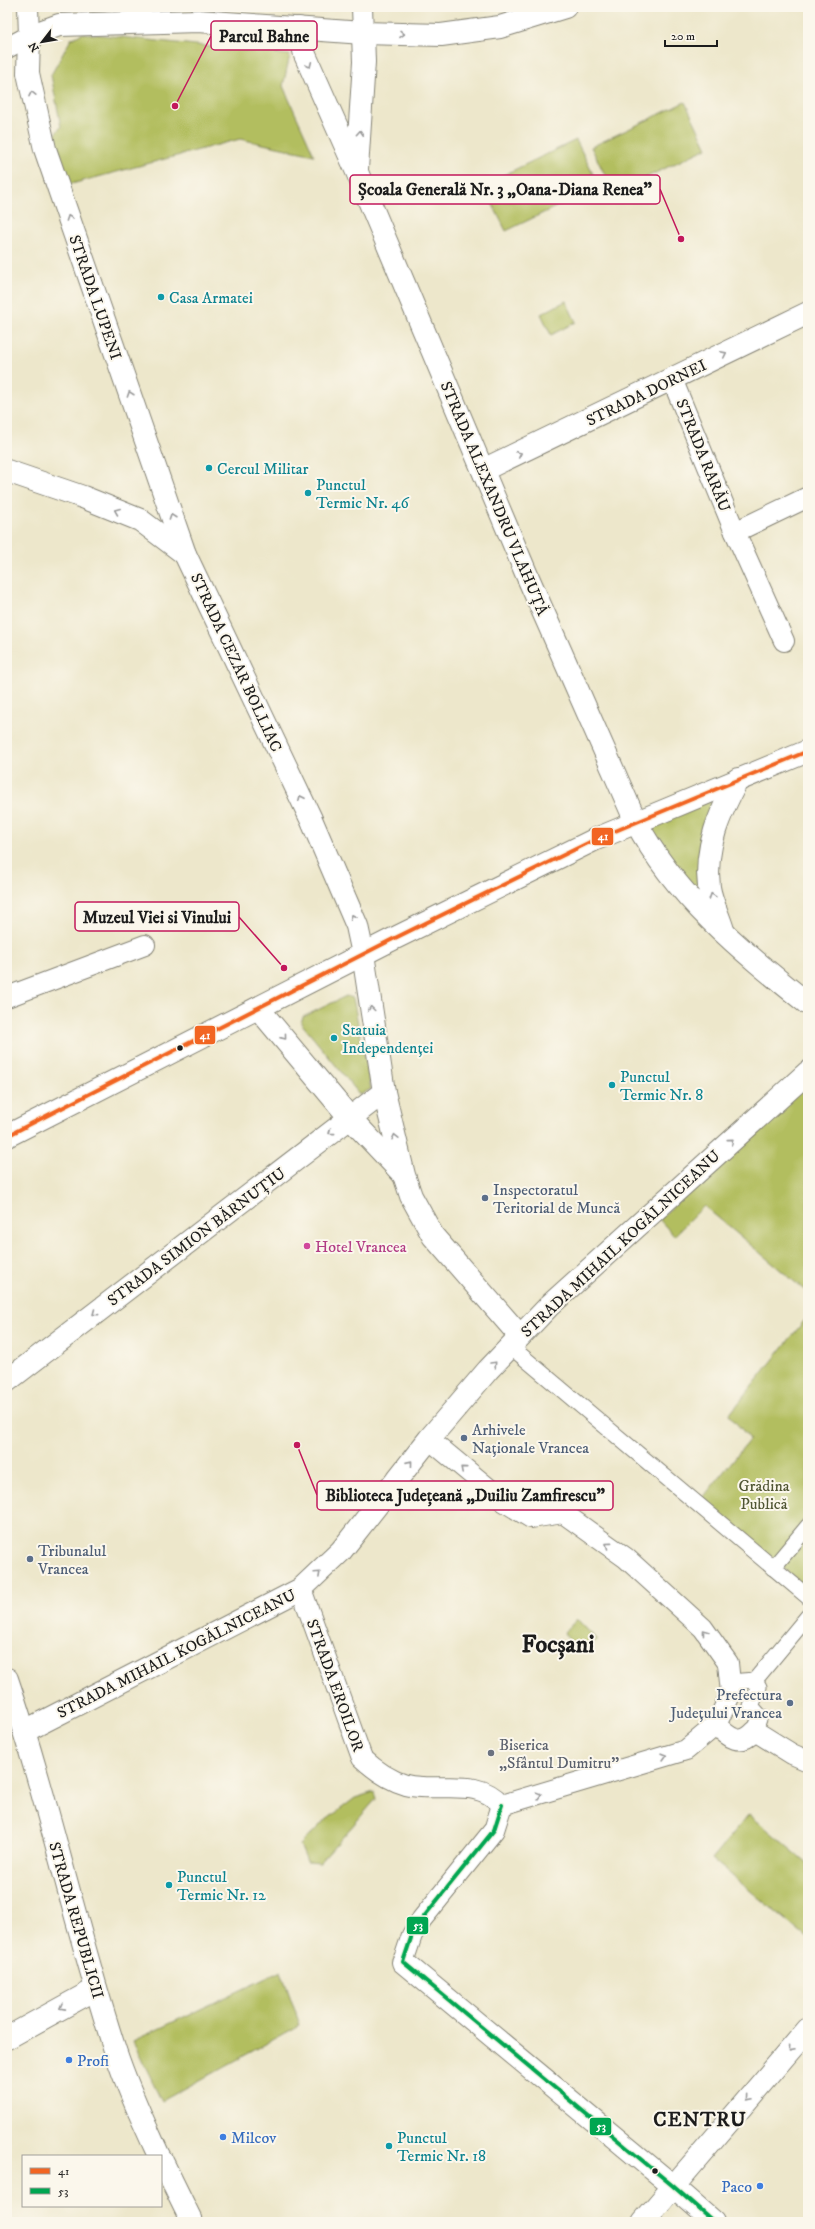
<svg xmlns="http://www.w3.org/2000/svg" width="815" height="2229" viewBox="0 0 815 2229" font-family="'IM FELL DW Pica',serif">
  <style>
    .green { fill: #b2be5f; stroke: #676d3e }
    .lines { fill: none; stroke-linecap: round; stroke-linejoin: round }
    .pedestrian-casing { stroke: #848274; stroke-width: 17 }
    .minor-casing { stroke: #848274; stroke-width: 22 }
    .tertiary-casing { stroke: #848274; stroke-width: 24 }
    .secondary-casing { stroke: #848274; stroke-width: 24 }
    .primary-casing { stroke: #848274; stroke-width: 24 }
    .pedestrian { stroke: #fff; stroke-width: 15 }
    .minor { stroke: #fff; stroke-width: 20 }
    .tertiary { stroke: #fff; stroke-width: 22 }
    .secondary { stroke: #fff; stroke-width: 22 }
    .primary { stroke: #fff; stroke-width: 22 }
    .bus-1-casing { stroke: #fbf7ec; stroke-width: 7 }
    .bus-2-casing { stroke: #fbf7ec; stroke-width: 7 }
    .bus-1 { stroke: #f26522; stroke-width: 4 }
    .bus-2 { stroke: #00a651; stroke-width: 4 }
    .oneway { stroke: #999 }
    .culture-dot { fill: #0f9aa8; stroke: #fbf7ec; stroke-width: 1.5 }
    .bus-dot { fill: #1c1c1c; stroke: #fbf7ec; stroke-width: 1.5 }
    .service-dot { fill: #5c6f8a; stroke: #fbf7ec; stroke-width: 1.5 }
    .hotel-dot { fill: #d1479c; stroke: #fbf7ec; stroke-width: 1.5 }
    .worship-dot { fill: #6b7280; stroke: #fbf7ec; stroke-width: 1.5 }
    .shop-dot { fill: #3f7fe0; stroke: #fbf7ec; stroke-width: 1.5 }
    .labels { text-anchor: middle; stroke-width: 4; stroke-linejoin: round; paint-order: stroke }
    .street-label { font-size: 16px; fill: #1c1c1c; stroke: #fbf7ec }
    .culture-label { font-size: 16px; fill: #0d838f; stroke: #fbf7ec; text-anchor: start }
    .service-label { font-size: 16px; fill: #4e5e75; stroke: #fbf7ec; text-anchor: start }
    .hotel-label { font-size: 16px; fill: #b23c85; stroke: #fbf7ec; text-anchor: start }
    .park-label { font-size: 16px; fill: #505533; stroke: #fbf7ec }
    .worship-label { font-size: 16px; fill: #5b616d; stroke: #fbf7ec; text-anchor: start }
    .shop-label { font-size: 16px; fill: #366cbe; stroke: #fbf7ec; text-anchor: start }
    .district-label { font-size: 20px; font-weight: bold; letter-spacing: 1px; fill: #1c1c1c; stroke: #fbf7ec }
    .town-label { font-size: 24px; font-weight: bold; fill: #1c1c1c; stroke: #fbf7ec }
    .leader { fill: none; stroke: #c2185b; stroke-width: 1.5 }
    .callout-dot { fill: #c2185b; stroke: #fbf7ec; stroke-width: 1.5 }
    .callout { fill: #fbf7ec; stroke: #c2185b; stroke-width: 1.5 }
    .callout-label { font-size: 17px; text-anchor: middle; font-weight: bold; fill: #1c1c1c }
    .line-badge { stroke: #fbf7ec; stroke-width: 1.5 }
    .badge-label { font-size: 11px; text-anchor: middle; font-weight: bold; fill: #fff }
  </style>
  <rect width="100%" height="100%" fill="#fbf7ec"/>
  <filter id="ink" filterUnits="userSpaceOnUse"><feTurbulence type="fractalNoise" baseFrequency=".025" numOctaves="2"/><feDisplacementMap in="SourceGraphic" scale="8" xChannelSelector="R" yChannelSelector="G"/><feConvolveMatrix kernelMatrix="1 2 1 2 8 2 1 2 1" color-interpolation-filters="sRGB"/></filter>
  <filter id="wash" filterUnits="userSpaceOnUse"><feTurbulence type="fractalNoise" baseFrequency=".012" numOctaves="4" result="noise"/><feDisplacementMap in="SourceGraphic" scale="16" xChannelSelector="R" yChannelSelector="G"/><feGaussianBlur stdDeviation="0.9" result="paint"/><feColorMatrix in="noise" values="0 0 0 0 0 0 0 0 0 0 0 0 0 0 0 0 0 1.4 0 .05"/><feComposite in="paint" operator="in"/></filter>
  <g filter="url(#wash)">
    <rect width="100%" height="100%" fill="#ede7cb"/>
    <!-- green -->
    <g class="green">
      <path d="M83,33L290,55L283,86L314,155L240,139L64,186L51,138L61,127L51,75L71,39Z"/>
      <path d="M685,102L707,148L614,193L591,147Z"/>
      <path d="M576,140L599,186L506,231L483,185Z"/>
      <path d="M566,301L576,322L551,335L541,314Z"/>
      <path d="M738,779L712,842L724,933L636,822Z"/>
      <path d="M346,996L353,998L371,1089L360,1095L301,1023L303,1017Z"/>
      <path d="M808,1084V1293L704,1206L674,1236L659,1219Z"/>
      <path d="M808,1316V1589L701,1500L750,1439L729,1415Z"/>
      <path d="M577,1619L597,1640L579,1652L564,1633Z"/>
      <path d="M374,1792L376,1799L320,1863L307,1862L300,1845L321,1824L355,1798Z"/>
      <path d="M749,1814L808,1864V1939L712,1859Z"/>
      <path d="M281,1971L300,2025L162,2101L133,2041Z"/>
    </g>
  </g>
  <g filter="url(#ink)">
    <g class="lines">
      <!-- pedestrian casing -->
      <g class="pedestrian-casing">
        <g id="pedestrian">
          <path d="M510,1346L808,1597"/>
          <path d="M773,1568L808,1526"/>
          <path d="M755,1680L759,1687L751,1706L760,1716L755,1731"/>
          <path d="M730,1682L755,1680L808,1616"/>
        </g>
      </g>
      <!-- minor casing -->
      <g class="minor-casing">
        <g id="minor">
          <path d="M362,7L363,33"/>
          <path d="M7,48L29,36L28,7"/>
          <path d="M672,379L735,532L784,641"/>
          <path d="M735,532L808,497"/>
          <path d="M7,997L145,945"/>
          <path d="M429,1439L505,1502L531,1518L563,1513L626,1558L703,1628L728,1663L731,1693L716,1725L686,1750L502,1805"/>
          <path d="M301,1589L362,1758C375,1770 389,1780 406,1785C439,1793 477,1776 502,1805"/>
          <path d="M716,1725C730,1738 740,1747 755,1731L792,1754L808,1761"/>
          <path d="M403,1962L412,1935L422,1919L494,1830L502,1805"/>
        </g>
      </g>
      <!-- tertiary casing -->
      <g class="tertiary-casing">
        <g id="tertiary">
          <path d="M299,28L305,55L357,172L526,573L636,822"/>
          <path d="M357,169L364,62L363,33"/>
          <path d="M483,470L808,313"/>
          <path d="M7,471L83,497L140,520L185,554"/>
          <path d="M258,1008L350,1118L403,1174"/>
          <path d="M520,1336L433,1236L411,1196L404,1175L384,1092L363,954L357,926L311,819L185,554L45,149L28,73L29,36L59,25L198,21L363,33L441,35L500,27L565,7"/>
          <path d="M7,1381L384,1092"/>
          <path d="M25,1731L301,1589L341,1551L429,1439L488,1370L550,1305L808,1072"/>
          <path d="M403,1962L673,2186L714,2222"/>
        </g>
      </g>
      <!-- secondary casing -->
      <g class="secondary-casing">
        <g id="secondary">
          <path d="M636,822C677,899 741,950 808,1004"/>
          <path d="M723,930C719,916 711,901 709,887C704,847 720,813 738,779"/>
          <path d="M7,1679C49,1801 75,1928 115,2050C127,2087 143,2121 159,2156"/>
          <path d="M7,2038L96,1989"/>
          <path d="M161,2159L192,2222"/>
        </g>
      </g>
      <!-- primary casing -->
      <g class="primary-casing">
        <g id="primary">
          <path d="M7,1136L389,941L596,839L808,751"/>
          <path d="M643,2222L808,2029"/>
        </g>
      </g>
      <!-- pedestrian -->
      <use href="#pedestrian" class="pedestrian"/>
      <!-- minor -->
      <use href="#minor" class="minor"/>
      <!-- tertiary -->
      <use href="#tertiary" class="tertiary"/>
      <!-- secondary -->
      <use href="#secondary" class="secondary"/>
      <!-- primary -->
      <use href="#primary" class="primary"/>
      <!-- bus-1 casing -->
      <g class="bus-1-casing">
        <path id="bus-1" d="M7,1136L389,941L596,839L808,751"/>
      </g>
      <!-- bus-2 casing -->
      <g class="bus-2-casing">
        <path id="bus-2" d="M502,1805L494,1830L422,1919L412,1935L403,1962L673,2186L714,2222"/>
      </g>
      <!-- bus-1 -->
      <use href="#bus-1" class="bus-1"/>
      <!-- bus-2 -->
      <use href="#bus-2" class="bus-2"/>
    </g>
    <!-- one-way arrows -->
    <defs><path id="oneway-chevron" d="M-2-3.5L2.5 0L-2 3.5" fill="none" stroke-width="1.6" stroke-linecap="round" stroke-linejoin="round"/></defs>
    <g class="oneway">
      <use href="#oneway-chevron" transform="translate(402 34) rotate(1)"/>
      <use href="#oneway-chevron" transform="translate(309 65) rotate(66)"/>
      <use href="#oneway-chevron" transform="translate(32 94) rotate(-102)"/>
      <use href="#oneway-chevron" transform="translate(360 133) rotate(-86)"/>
      <use href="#oneway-chevron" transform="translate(69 218) rotate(-109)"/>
      <use href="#oneway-chevron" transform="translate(724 354) rotate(-26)"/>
      <use href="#oneway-chevron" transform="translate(130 394) rotate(-109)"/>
      <use href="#oneway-chevron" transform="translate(519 454) rotate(-25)"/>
      <use href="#oneway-chevron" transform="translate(117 511) rotate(-158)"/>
      <use href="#oneway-chevron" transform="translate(172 517) rotate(-109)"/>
      <use href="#oneway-chevron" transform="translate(301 798) rotate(-115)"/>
      <use href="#oneway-chevron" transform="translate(712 896) rotate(-108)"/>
      <use href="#oneway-chevron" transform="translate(353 917) rotate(-113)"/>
      <use href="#oneway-chevron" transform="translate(371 1009) rotate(-98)"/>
      <use href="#oneway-chevron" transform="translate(284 1037) rotate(51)"/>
      <use href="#oneway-chevron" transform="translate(331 1132) rotate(143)"/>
      <use href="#oneway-chevron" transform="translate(395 1137) rotate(-103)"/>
      <use href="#oneway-chevron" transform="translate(731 1141) rotate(-41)"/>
      <use href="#oneway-chevron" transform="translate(95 1313) rotate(143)"/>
      <use href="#oneway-chevron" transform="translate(494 1364) rotate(-47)"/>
      <use href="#oneway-chevron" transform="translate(410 1463) rotate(-51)"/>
      <use href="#oneway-chevron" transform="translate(463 1469) rotate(-139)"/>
      <use href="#oneway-chevron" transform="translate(608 1545) rotate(-144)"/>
      <use href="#oneway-chevron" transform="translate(318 1574) rotate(-43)"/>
      <use href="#oneway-chevron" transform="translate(705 1632) rotate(-128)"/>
      <use href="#oneway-chevron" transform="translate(664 1756) rotate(-16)"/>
      <use href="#oneway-chevron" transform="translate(539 1795) rotate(-15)"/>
      <use href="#oneway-chevron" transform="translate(62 2007) rotate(151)"/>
      <use href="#oneway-chevron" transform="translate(791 2049) rotate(131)"/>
      <use href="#oneway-chevron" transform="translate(749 2098) rotate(131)"/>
    </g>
  </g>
  <!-- markers -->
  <g class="culture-dot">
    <circle cx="161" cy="297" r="4"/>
    <circle cx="209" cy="468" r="4"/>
    <circle cx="308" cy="493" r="4"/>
    <circle cx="334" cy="1038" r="4"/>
    <circle cx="612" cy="1085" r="4"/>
    <circle cx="169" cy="1885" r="4"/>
    <circle cx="389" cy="2146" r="4"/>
  </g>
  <g class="bus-dot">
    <circle cx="180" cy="1048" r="3.5"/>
    <circle cx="655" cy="2171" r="3.5"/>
  </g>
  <g class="service-dot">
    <circle cx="485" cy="1198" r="4"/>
    <circle cx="464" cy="1438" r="4"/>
    <circle cx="30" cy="1559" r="4"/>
    <circle cx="790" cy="1703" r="4"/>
  </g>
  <circle class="hotel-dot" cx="307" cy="1246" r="4"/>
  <circle class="worship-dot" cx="491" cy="1753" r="4"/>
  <g class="shop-dot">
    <circle cx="69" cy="2060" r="4"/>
    <circle cx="223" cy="2137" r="4"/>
    <circle cx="760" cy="2186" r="4"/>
  </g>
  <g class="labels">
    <!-- street labels -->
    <g class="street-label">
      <text transform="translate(96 297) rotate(71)" y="6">STRADA LUPENI</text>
      <text transform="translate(646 392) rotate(-26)" y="6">STRADA DORNEI</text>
      <text transform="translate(704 455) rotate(68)" y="6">STRADA RARĂU</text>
      <text transform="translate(495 498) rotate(67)" y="6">STRADA ALEXANDRU VLAHUȚĂ</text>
      <text transform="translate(237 662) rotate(65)" y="6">STRADA CEZAR BOLLIAC</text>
      <text transform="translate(196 1236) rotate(-37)" y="6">STRADA SIMION BĂRNUȚIU</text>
      <text transform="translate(620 1243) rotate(-43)" y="6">STRADA MIHAIL KOGĂLNICEANU</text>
      <text transform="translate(176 1653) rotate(-27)" y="6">STRADA MIHAIL KOGĂLNICEANU</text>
      <text transform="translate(336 1685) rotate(70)" y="6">STRADA EROILOR</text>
      <text transform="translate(77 1920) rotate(74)" y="6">STRADA REPUBLICII</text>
    </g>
    <!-- culture labels -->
    <g class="culture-label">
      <text x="169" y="303">Casa Armatei</text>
      <text x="217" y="474">Cercul Militar</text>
      <text x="316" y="490">Punctul<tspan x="316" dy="18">Termic Nr. 46</tspan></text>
      <text x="342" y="1035">Statuia<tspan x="342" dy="18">Independenței</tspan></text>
      <text x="620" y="1082">Punctul<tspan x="620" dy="18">Termic Nr. 8</tspan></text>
      <text x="177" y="1882">Punctul<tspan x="177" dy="18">Termic Nr. 12</tspan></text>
      <text x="397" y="2143">Punctul<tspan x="397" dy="18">Termic Nr. 18</tspan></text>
    </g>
    <!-- service labels -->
    <g class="service-label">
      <text x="493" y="1195">Inspectoratul<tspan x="493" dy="18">Teritorial de Muncă</tspan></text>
      <text x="472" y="1435">Arhivele<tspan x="472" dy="18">Naționale Vrancea</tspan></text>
      <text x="38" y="1556">Tribunalul<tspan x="38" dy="18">Vrancea</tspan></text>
      <text x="782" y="1700" text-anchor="end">Prefectura<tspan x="782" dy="18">Județului Vrancea</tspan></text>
    </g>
    <!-- hotel labels -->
    <g class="hotel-label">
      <text x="315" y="1252">Hotel Vrancea</text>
    </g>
    <!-- park labels -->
    <g class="park-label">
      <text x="764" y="1491">Grădina<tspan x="764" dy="18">Publică</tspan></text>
    </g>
    <!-- worship labels -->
    <g class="worship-label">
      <text x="499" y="1750">Biserica<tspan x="499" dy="18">„Sfântul Dumitru"</tspan></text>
    </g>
    <!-- shop labels -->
    <g class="shop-label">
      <text x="77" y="2066">Profi</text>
      <text x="231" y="2143">Milcov</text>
      <text x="752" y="2192" text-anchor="end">Paco</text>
    </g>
    <!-- district labels -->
    <g class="district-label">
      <text x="700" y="2126">CENTRU</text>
    </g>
    <!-- town labels -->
    <g class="town-label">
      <text x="558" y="1652">Focșani</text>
    </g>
  </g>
  <!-- callouts -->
  <path class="leader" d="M175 106L211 36M681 239L660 189M284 968L239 917M297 1445L317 1495"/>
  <g class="callout-dot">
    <circle cx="175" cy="106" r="4"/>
    <circle cx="681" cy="239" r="4"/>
    <circle cx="284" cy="968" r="4"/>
    <circle cx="297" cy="1445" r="4"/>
  </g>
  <g class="callout">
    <rect x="211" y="21" width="106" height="29" rx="4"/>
    <rect x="350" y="175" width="310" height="29" rx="4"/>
    <rect x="75" y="902" width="164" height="29" rx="4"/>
    <rect x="317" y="1481" width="296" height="29" rx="4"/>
  </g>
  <g class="callout-label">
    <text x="264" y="42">Parcul Bahne</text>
    <text x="505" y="195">Școala Generală Nr. 3 „Oana-Diana Renea"</text>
    <text x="157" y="923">Muzeul Viei si Vinului</text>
    <text x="465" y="1501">Biblioteca Județeană „Duiliu Zamfirescu"</text>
  </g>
  <g class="line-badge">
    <rect x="591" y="827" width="23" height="19" rx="4" fill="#f26522"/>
    <rect x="194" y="1025" width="22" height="20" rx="4" fill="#f26522"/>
    <rect x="406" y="1916" width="23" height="19" rx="4" fill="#00a651"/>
    <rect x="589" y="2117" width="23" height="19" rx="4" fill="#00a651"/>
  </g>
  <g class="badge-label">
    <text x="603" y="840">41</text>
    <text x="205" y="1039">41</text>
    <text x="418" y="1929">53</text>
    <text x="601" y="2130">53</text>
  </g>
  <!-- margin -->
  <rect width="815" height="2229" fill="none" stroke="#fbf7ec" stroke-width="24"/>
  <!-- legend -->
  <rect x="22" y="2155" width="140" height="52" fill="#fbf7ec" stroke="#a29f99"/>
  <rect x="30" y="2168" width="20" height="6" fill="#f26522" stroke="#a29f99"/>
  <text x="58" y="2175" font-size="12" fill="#1c1c1c">41</text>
  <rect x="30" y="2188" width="20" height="6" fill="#00a651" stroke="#a29f99"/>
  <text x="58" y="2195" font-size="12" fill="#1c1c1c">53</text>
  <!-- north arrow -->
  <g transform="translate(42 42) rotate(239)" stroke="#fbf7ec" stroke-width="3" paint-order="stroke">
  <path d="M0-3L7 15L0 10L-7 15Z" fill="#1c1c1c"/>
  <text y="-6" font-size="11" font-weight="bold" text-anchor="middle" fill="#1c1c1c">N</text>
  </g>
  <!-- scale -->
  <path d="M665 40v6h52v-6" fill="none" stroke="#1c1c1c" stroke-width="2"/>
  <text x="671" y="40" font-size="12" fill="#1c1c1c" stroke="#fbf7ec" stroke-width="3" paint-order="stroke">20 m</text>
</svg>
